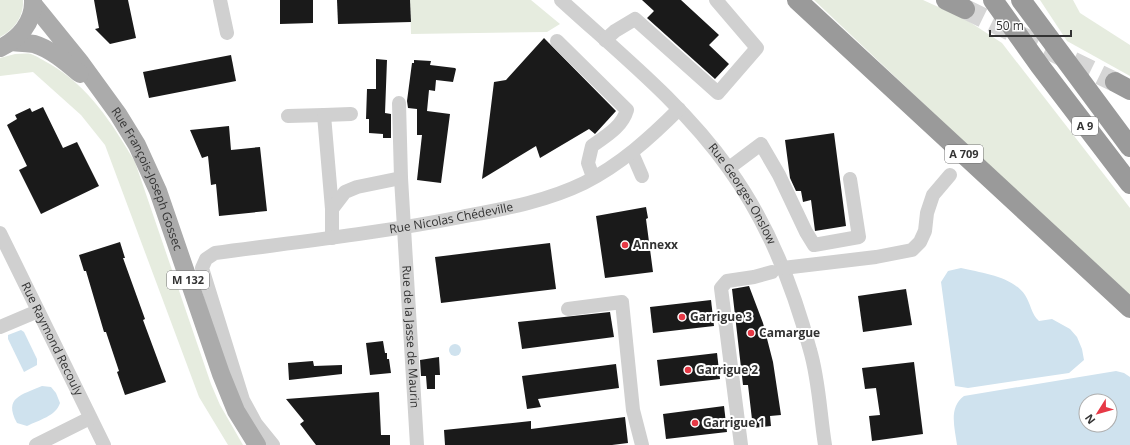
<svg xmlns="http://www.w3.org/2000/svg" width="1130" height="445" viewBox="0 0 1130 445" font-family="'Open Sans',sans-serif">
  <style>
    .green { fill: #e6ecdf }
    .water { fill: #cfe2ee; fill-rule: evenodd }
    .building { fill: #1a1a1a }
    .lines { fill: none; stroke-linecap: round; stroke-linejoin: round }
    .highway-tunnel { stroke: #d6d6d6; stroke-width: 20; stroke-dasharray: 20 10; stroke-linecap: butt }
    .minor { stroke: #d0d0d0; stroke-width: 14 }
    .major { stroke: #ababab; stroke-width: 18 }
    .highway { stroke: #9a9a9a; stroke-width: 20 }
    .poi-dot { fill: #e63946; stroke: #fff; stroke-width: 1.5 }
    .labels { text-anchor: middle; stroke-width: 4; stroke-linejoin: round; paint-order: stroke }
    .shield { fill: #fff; stroke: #707070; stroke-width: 1 }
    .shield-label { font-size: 11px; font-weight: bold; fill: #333 }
    .street-label { font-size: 12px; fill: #333; stroke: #fff }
    .poi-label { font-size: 12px; font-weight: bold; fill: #333; stroke: #fff; text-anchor: start }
  </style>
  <rect width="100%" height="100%" fill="#fff"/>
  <!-- green -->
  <g class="green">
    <path d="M0,0H23C24,16 14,30 0,37Z"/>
    <path d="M410,0H531L560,24L547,32L411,34Z"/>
    <path d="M814,0H923L965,19L1002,43L1130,208V295L962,140Z"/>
    <path d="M1040,0H1073L1080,13L1130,45V76L1067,41Z"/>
    <path d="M15,54C20,54 26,53 31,54C37,56 44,61 50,64C89,87 112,123 135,162L211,384L220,405L243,445H228L199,397L105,145L81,115L33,72L0,76V58Z"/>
  </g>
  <!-- water -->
  <g class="water">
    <path d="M961,268C982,273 1012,276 1025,295C1031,304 1031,314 1039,321L1052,319L1070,329L1077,337L1082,349L1084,360L1069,373L968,388L955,386L941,282L948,271Z"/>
    <path d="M21,330L24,332L37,359V365L24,372L8,339V335Z"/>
    <circle cx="455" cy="350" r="6"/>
    <path d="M1116,371L1124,373L1130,377V445H957C955,428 948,408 964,396ZM1086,401H1110V425H1086Z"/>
    <path d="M42,386L51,387L56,393L60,403C56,416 39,420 27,426L17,423C3,397 22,395 42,386Z"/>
  </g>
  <!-- building -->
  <g class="building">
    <path d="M94,0H128L136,38L110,44L95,29L99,28Z"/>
    <path d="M280,0H313V23L280,24Z"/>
    <path d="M337,0H410L411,22L338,24Z"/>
    <path d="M642,0H681L719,35L709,45L729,64L715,79L647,18L654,11Z"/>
    <path d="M544,38L616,111L595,134L589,129L540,158L536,146L482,179L494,82L506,80Z"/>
    <path d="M231,55L236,81L149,98L143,72Z"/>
    <path d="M376,59L387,60L385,113L391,114V138H383V134L369,133V119H366L367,89H376Z"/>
    <path d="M414,60L431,61L430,65L455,68L456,69L453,82L436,80L435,91L429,90L427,111L450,114L441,183L417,180L422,135H417V109L408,108L407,101L412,63H414Z"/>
    <path d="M43,107L63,148L77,142L99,186L41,214L19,170L27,166L7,125L17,119L15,115L30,108L32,112Z"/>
    <path d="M229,126L231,150L260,147L267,211L219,216L216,184L211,185L208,156L202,158L190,130Z"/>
    <path d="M834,133L846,226L815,231L811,200L803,202L801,191H796L790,178L785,140Z"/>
    <path d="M646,207L648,218L646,219L653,272L605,278L596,216Z"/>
    <path d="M120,242L125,258H123L145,319L143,320L166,382L125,395L117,372L119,371L106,332H104L86,271H84L79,255Z"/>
    <path d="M550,243L556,289L441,303L435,257Z"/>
    <path d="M749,286L763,323L773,362L781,415L770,416L771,426L753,428L748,385H743L732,289Z"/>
    <path d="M906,289L912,325L863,332L858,296Z"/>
    <path d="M711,300L714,326L653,333L650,307Z"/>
    <path d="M610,312L614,337L522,349L518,322Z"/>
    <path d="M383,341L385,353H387V359H389L391,373L370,375L366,343Z"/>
    <path d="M717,353L720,379L660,386L657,360Z"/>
    <path d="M439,357L440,375H435V389H427L426,376H421L420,360Z"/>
    <path d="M313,361L314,366L342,365V374L289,380L288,363Z"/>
    <path d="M914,362L923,434L872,441L869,416L880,415L876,388L865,389L862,368Z"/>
    <path d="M616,364L619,388L538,399L541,407L527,409L522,376Z"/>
    <path d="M379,392L381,435H390V445H316L300,424L304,421L286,399Z"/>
    <path d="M724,406L727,432L666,439L663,414Z"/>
    <path d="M625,417L628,443L612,445H445L444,430L531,421V429Z"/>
  </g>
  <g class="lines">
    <!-- highway-tunnel -->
    <path class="highway-tunnel" d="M965,9L1115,82"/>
    <!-- minor -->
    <g class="minor">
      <path d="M220,0L227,33"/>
      <path id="s1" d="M561,0C619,53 683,104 729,169C768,223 793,286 810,350C819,380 820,414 825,445"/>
      <path d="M605,40L615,31L635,19L718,93L757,48L716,0"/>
      <path d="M557,41L627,110C622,127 606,136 592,146L588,163L593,177"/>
      <path id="s2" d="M399,103L401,178L417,445"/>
      <path d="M288,116L324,115"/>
      <path d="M632,153L642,176"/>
      <path d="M729,168L761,144L779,175L806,232L814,245L859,237L850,179"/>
      <path d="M332,209L324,115L351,114"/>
      <path id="s3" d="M0,233L104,445"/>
      <path d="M332,238V209L345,192L357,187L401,178"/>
      <path d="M783,268L876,257L912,250L920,242L925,231L927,213L933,195L950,175"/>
      <path d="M568,309L622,302L633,410L642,445"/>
      <path d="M0,327L38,311"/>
      <path d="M36,445L90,418"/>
      <path id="s4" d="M273,445L256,424L243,400L202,268L206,259L215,253C297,242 380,233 461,217C503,209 545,202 584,183C620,165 650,138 679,109"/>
      <path d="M741,445L721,288L727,281L754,277L772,272"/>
    </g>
    <!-- major -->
    <g class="major">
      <path id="s5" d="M34,5L81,63L118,114L137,145L158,191L221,374L236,411L257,445"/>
      <path d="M12,42C19,43 27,43 34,44C51,49 67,63 80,74"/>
      <path d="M0,48C19,39 34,22 33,0"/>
    </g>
    <!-- highway -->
    <g class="highway">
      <path d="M797,0L1130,308"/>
      <path d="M946,0L965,9"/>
      <path d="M993,0L1040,66L1130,184"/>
      <path d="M1021,0L1130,147"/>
      <path d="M1115,82L1130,90"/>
    </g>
  </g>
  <!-- markers -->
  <g class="poi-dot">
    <circle cx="625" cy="245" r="4"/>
    <circle cx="682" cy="317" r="4"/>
    <circle cx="751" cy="333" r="4"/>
    <circle cx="688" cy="370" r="4"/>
    <circle cx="695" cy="423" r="4"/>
  </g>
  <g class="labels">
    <!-- shield labels -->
    <g class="shield">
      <rect x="1072" y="117" width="26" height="18" rx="3"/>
      <rect x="945" y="145" width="38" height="18" rx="3"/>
      <rect x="167" y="271" width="42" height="18" rx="3"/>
    </g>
    <g class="shield-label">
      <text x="1085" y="130">A 9</text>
      <text x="964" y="158">A 709</text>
      <text x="188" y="284">M 132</text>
    </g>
    <!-- street labels -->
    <g class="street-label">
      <text dy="4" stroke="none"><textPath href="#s5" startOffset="209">Rue François-Joseph Gossec</textPath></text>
      <text dy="4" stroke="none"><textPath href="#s1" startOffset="267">Rue Georges Onslow</textPath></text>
      <text dy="4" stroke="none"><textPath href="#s4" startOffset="452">Rue Nicolas Chédeville</textPath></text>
      <text dy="4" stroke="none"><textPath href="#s2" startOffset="234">Rue de la Jasse de Maurin</textPath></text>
      <text dy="4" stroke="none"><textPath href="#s3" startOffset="118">Rue Raymond Recouly</textPath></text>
    </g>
    <!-- poi labels -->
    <g class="poi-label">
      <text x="633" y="249">Annexx</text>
      <text x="690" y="321">Garrigue 3</text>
      <text x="759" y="337">Camargue</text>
      <text x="696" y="374">Garrigue 2</text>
      <text x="703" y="427">Garrigue 1</text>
    </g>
  </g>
  <!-- north arrow -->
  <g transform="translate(1098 413) rotate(233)"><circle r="19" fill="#ffffff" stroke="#adadad"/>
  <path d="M0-3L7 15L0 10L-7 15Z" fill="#e63946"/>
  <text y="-6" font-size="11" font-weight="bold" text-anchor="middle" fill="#333333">N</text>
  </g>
  <!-- scale -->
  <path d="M990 30v6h81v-6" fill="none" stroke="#333333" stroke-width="2"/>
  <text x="996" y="30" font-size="12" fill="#333333" stroke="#ffffff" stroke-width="3" paint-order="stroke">50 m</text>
</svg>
